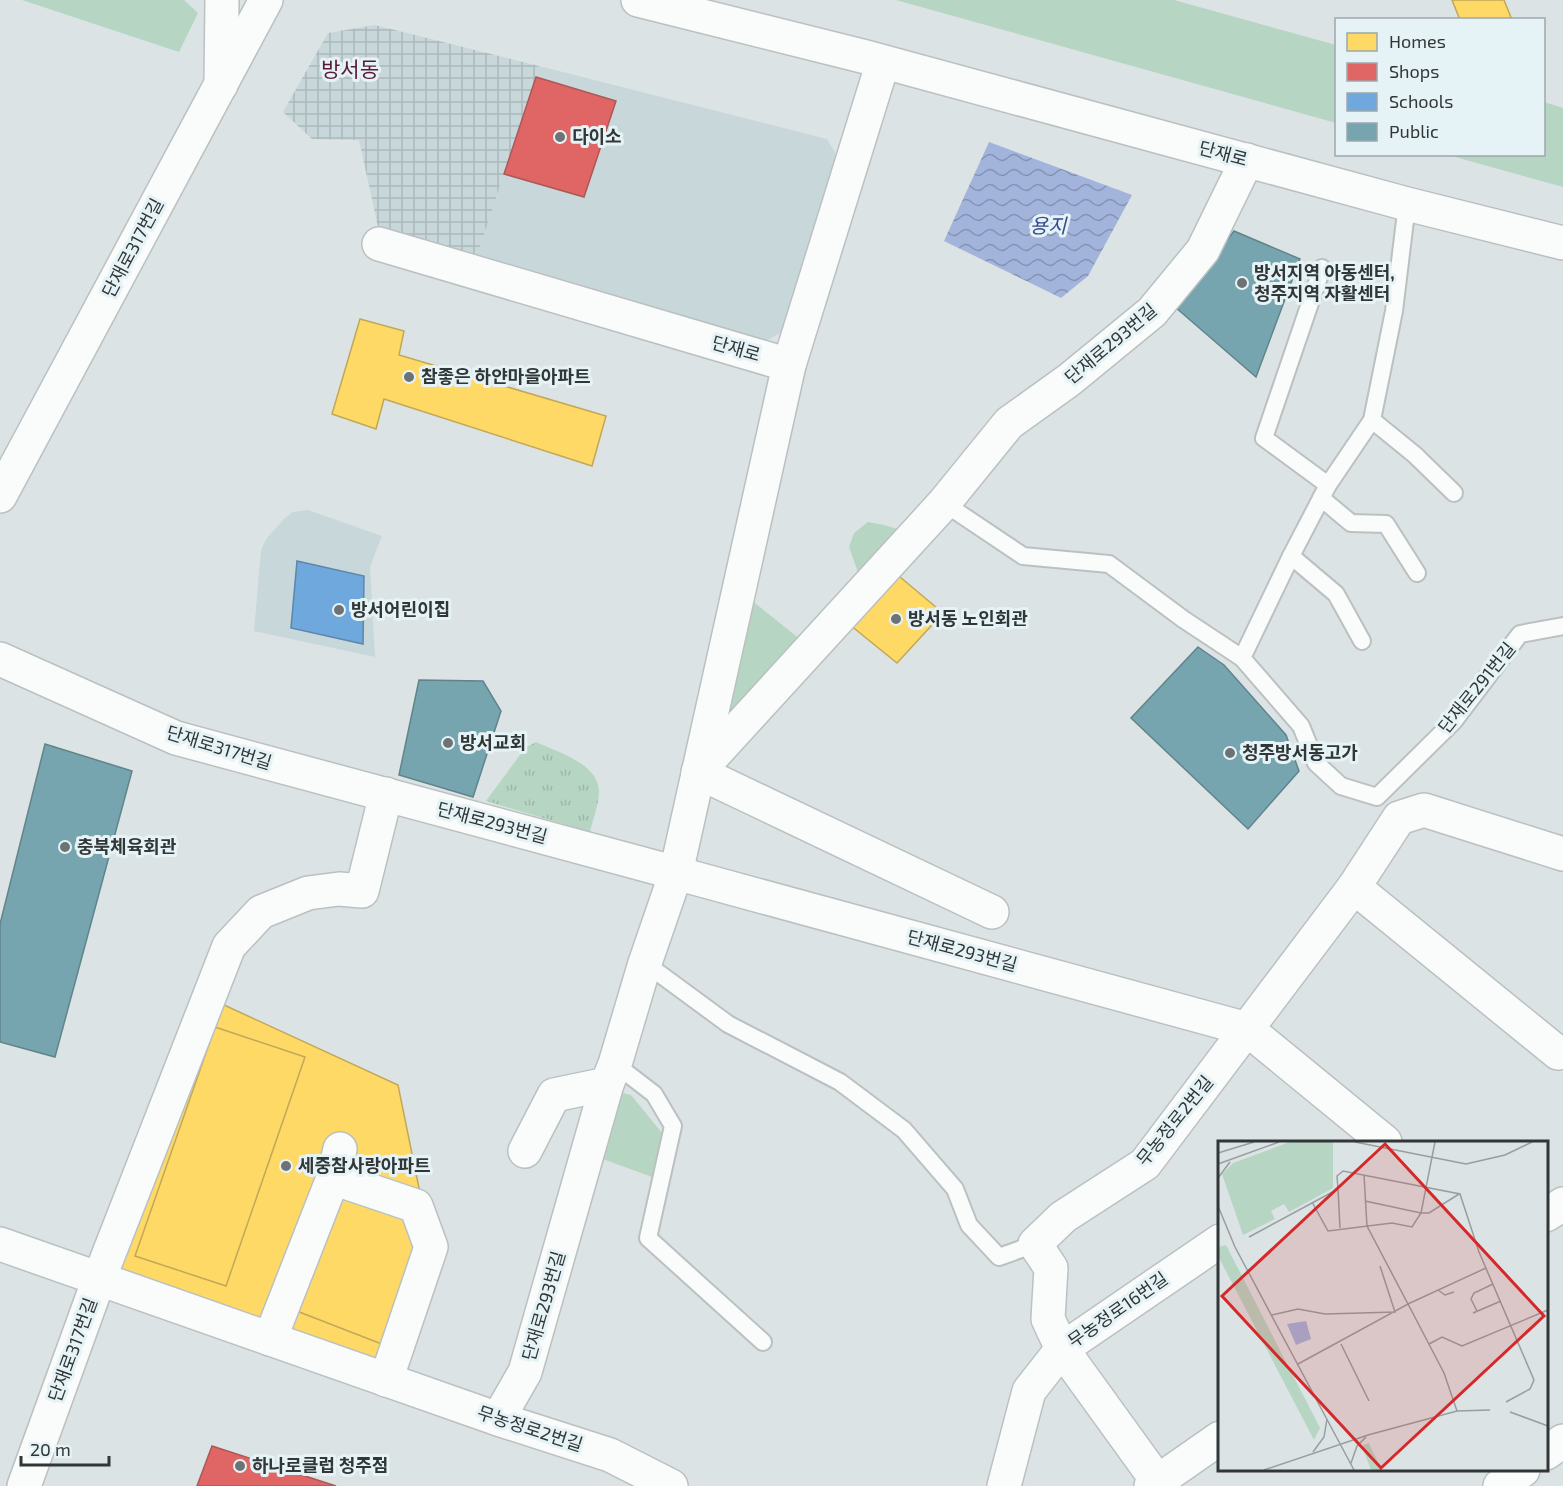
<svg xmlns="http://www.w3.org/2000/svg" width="1563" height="1486" viewBox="0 0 1563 1486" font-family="'Exo 2','Noto Sans KR',sans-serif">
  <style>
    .built { fill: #c8d7da }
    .industrial { fill: url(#industrial-grid) }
    .grass { fill: url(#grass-tufts) }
    .green { fill: #b7d5c3 }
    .water { fill: url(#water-waves) }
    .homes { fill: #ffd966; stroke: #c1a858; stroke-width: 1.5 }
    .shops { fill: #e06666; stroke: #ac5858; stroke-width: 1.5 }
    .schools { fill: #6fa8dc; stroke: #5c86aa; stroke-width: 1.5 }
    .public { fill: #76a5af; stroke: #61848b; stroke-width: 1.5 }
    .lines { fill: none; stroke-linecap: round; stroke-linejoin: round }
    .lane-casing { stroke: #bbc0c1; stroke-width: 20 }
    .street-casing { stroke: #bbc0c1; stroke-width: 36 }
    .secondary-casing { stroke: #bbc0c1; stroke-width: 36 }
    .lane { stroke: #fafbfb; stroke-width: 16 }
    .street { stroke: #fafbfb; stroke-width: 33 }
    .secondary { stroke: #fafbfb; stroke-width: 33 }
    .poi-dot { fill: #6d7374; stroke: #e6f3f6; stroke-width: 2 }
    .labels { text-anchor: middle; stroke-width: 6; stroke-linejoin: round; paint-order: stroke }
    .poi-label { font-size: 18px; font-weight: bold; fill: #313637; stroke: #e6f3f6; text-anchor: start }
    .street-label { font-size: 18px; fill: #313637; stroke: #e6f3f6 }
    .water-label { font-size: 20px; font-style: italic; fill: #354b90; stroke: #e6f3f6 }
    .quarter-label { font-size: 21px; fill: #591939; stroke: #e6f3f6 }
    .inset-road { fill: none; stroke: #989e9f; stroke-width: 1.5 }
    .view { fill: #d62828; fill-opacity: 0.15; stroke: #d62828; stroke-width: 3 }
    .inset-edge { fill: none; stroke: #313637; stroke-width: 3 }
  </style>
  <defs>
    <pattern id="industrial-grid" width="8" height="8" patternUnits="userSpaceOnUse" patternTransform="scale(1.5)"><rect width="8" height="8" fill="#c8d7da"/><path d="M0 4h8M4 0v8" fill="none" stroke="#acb9bc"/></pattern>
    <pattern id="grass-tufts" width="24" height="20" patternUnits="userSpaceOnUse" patternTransform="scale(1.5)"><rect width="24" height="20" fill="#b7d5c3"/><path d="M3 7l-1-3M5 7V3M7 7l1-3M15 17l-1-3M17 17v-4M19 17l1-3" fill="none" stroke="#9eb7a8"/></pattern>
    <pattern id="water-waves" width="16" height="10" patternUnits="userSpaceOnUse" patternTransform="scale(1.5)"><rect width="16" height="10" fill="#a3b4dc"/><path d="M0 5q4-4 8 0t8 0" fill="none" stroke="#8593b3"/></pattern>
  </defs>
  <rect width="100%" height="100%" fill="#dce3e4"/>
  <!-- built -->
  <g class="built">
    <path d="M539,66L827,139L841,163L790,327L763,343L477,256Z"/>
    <path d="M308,510L382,536L370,567L375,657L254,631L261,550L267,538L285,518L293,512Z"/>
  </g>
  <!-- industrial -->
  <path class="industrial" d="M375,25L539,66L477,256L378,227L359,140L312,139L283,112L328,33Z"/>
  <!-- grass -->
  <path class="grass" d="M536,742C557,752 598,763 599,791C599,804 593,819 590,832L486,801L525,748Z"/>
  <!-- green -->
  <g class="green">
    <path d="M22,0H184L198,13L179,52Z"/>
    <path d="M896,0H1174L1336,45V123Z"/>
    <path d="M1544,102L1563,108V187L1448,155L1544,154Z"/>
    <path d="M868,522L884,525L907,532L899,536L858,572L849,547L854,533Z"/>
    <path d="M750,599L801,640L715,743Z"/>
    <path d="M614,1091L631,1095L662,1133L652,1177L600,1158Z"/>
  </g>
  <!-- water -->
  <path class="water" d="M989,142L1132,195L1088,276L1061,298L944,241Z"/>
  <!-- homes -->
  <g class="homes">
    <path d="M1452,0H1504L1512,20H1460Z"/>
    <path d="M360,319L404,331L399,355L606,416L592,466L384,399L376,429L332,414Z"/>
    <path d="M894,572L943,613L897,663L850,625Z"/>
    <path d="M224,1005L398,1085L431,1247L391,1365L120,1271L211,1017Z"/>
    <path d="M215,1027L305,1057L226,1286L135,1256Z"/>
    <path d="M335,1183L413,1208L428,1245L392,1348L289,1308Z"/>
  </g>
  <!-- shops -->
  <g class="shops">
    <path d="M536,77L616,101L584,197L504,174Z"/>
    <path d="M212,1446L336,1486H197Z"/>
  </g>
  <!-- schools -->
  <path class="schools" d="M297,561L364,576L363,644L291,628Z"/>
  <!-- public -->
  <g class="public">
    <path d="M1234,231L1300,259L1256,377L1175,307Z"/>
    <path d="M1198,647L1224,665L1286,735L1299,771L1248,829L1131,718Z"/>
    <path d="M419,680L483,681L501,711L473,797L399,775Z"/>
    <path d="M45,744L132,771L55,1057L0,1042V924Z"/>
  </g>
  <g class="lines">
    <!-- lane casing -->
    <g class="lane-casing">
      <g id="lane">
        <path d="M1407,204L1394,311L1372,420L1328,485L1291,556L1242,658L1301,726L1316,763L1341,786L1377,797L1454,721L1520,634L1563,626"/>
        <path d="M1322,268L1264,438L1328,485"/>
        <path d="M1372,420L1415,455L1454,493"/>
        <path d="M1321,498L1351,523L1386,524L1417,573"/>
        <path d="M944,503L1023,556L1109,564L1183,619L1242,658"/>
        <path d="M1291,556L1336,594L1362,641"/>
        <path d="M645,963L728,1024L840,1082L904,1130L955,1189L969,1225L999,1257L1035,1244"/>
        <path d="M615,1064L654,1094L673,1126L648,1238L763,1342"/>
      </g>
    </g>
    <!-- street casing -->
    <g class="street-casing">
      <g id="street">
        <path d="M379,244L789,365"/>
        <path d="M0,496L266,0"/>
        <path d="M0,659L176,738L676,873L789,365L883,62"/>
        <path d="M1354,887L1558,1053"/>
        <path d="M992,912L698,772L944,503L1009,423L1069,380L1152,312L1203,250L1247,160"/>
        <path d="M525,1151L554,1095L607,1084"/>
        <path d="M333,1178L416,1206L431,1247L386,1380"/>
        <path d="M1546,1215L1563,1204"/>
        <path d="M0,1244L498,1419L610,1455L671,1486"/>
        <path d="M270,1339L333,1178L340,1149"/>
        <path d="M498,1419L525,1372L607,1084L615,1064L645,963L676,873L1247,1029L1385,1142"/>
        <path d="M1546,1453L1563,1441"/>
        <path d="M24,1486L99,1279L229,946L261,912L308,893L339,889L362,891L386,794"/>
        <path d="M1004,1486L1029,1391L1062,1349L1220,1241"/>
        <path d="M1151,1486L1220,1438"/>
        <path d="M1161,1486L1062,1349L1048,1319L1051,1268L1035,1244L1063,1217L1145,1164L1354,887L1399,818L1424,810L1563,854"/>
        <path d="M1500,1486L1523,1470"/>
      </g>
    </g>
    <!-- secondary casing -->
    <g class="secondary-casing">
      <g id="secondary">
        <path d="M638,0L866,57L1407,204L1563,243"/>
        <path d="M221,85L222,0"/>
      </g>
    </g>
    <!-- lane -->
    <use href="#lane" class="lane"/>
    <!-- street -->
    <use href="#street" class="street"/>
    <!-- secondary -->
    <use href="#secondary" class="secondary"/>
  </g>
  <!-- markers -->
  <g class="poi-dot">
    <circle cx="560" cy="137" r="6"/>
    <circle cx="1242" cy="283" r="6"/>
    <circle cx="409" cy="377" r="6"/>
    <circle cx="339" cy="610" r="6"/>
    <circle cx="896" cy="619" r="6"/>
    <circle cx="448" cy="743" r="6"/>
    <circle cx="1230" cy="753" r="6"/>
    <circle cx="65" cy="847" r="6"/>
    <circle cx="286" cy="1166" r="6"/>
    <circle cx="240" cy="1466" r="6"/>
  </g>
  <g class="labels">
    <!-- poi labels -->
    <g class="poi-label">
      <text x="572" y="143">다이소</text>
      <text x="1254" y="279">방서지역 아동센터,<tspan x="1254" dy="21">청주지역 자활센터</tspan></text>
      <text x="421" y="383">참좋은 하얀마을아파트</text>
      <text x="351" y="616">방서어린이집</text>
      <text x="908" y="625">방서동 노인회관</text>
      <text x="460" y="749">방서교회</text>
      <text x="1242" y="759">청주방서동고가</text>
      <text x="77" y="853">충북체육회관</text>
      <text x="298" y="1172">세중참사랑아파트</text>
      <text x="252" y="1472">하나로클럽 청주점</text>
    </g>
    <!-- street labels -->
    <g class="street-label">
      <text transform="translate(1223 154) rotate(15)" y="6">단재로</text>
      <text transform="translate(133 248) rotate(-62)" y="6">단재로317번길</text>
      <text transform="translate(1111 344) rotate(-40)" y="6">단재로293번길</text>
      <text transform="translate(736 349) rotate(16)" y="6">단재로</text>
      <text transform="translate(1477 688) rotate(-51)" y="6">단재로291번길</text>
      <text transform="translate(219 748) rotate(17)" y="6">단재로317번길</text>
      <text transform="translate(492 823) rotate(15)" y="6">단재로293번길</text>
      <text transform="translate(962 951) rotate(15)" y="6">단재로293번길</text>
      <text transform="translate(1175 1121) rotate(-51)" y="6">무농정로2번길</text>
      <text transform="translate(544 1306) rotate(-74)" y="6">단재로293번길</text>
      <text transform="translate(1118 1310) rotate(-35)" y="6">무농정로16번길</text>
      <text transform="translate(73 1350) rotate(-70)" y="6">단재로317번길</text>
      <text transform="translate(530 1429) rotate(18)" y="6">무농정로2번길</text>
    </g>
    <!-- water labels -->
    <g class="water-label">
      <text x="1048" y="233">용지</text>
    </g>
    <!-- quarter labels -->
    <g class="quarter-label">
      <text x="350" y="77">방서동</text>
    </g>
  </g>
  <!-- overview -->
  <g transform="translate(1218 1141)">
    <rect width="330" height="330" fill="#dce3e4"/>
    <path d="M72,1H115V47L71,71L66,63L53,70L57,78L25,94L4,33L15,22ZM8,104L102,287L96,299L0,115V106ZM151,302L153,307L164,329H153L145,308V304Z" fill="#b7d5c3"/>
    <path d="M88,180L93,198L78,204L69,183Z" fill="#a3b4dc"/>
    <path class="inset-road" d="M137,1L248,23L287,14L314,1M0,12L36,1M0,23L61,1M146,34L149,85L190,163L268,127M0,37L12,21M120,48L122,87M147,60L203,72H211L241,53M94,61L110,90L174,82L194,86L203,72L217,1M0,65L17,106L136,329M31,96L120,48L119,35L125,30L242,53L261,111L316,239L312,248L288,261M220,149L227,154L236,151M259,170L253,158L256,152L275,143M255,172L283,160M54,174L80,168L107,173L177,171L162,125M123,203L151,260M211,203L224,196L244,205L330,169M80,223L190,163L226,232L239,270M292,271L330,285M95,311L106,296L109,278M133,322L139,305L148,296M46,329L150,294L239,270L272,269"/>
    <path class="view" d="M167,3L326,175L163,327L4,155Z"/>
    <rect width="330" height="330" class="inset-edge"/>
  </g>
  <!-- legend -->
  <rect x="1335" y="18" width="210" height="138" fill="#e6f3f6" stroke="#9ea7aa" stroke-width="1.5"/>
  <rect x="1347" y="33" width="30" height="18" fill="#ffd966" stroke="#9ea7aa" stroke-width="1.5"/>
  <text x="1389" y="48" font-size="18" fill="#313637">Homes</text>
  <rect x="1347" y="63" width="30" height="18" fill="#e06666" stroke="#9ea7aa" stroke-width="1.5"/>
  <text x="1389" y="78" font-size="18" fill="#313637">Shops</text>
  <rect x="1347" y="93" width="30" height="18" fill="#6fa8dc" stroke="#9ea7aa" stroke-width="1.5"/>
  <text x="1389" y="108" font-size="18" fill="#313637">Schools</text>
  <rect x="1347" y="123" width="30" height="18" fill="#76a5af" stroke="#9ea7aa" stroke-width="1.5"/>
  <text x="1389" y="138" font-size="18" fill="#313637">Public</text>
  <!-- scale -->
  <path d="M21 1456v9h88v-9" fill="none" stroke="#313637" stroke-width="3"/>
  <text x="30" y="1456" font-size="18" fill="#313637" stroke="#e6f3f6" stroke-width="4.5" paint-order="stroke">20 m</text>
</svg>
